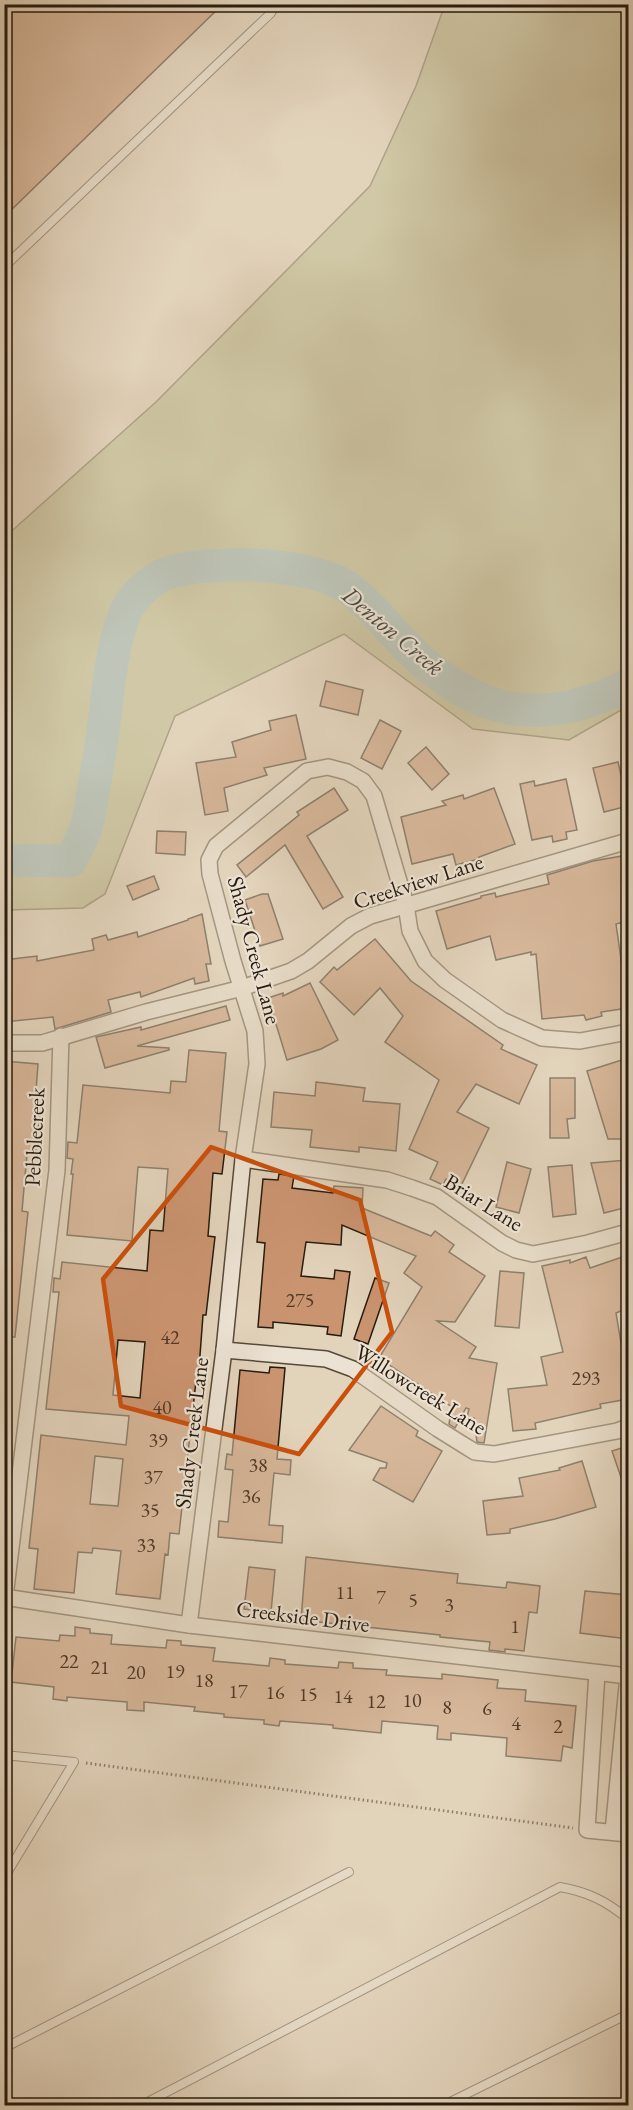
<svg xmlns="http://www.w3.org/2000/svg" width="633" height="2110" viewBox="0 0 633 2110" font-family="'EB Garamond',serif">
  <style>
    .green { fill: #baba8c; stroke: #706a4d; stroke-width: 1.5 }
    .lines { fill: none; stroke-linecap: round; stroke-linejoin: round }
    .river { stroke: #95b7b5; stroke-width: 33 }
    .building { fill: #cb9471; stroke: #271b0e; stroke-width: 1.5; fill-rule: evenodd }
    .service-casing { stroke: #564939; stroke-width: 10 }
    .minor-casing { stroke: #564939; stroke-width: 18 }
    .path { stroke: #271b0e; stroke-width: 3; stroke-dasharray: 1.5 3; stroke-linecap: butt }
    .service { stroke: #ece2d3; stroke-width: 8 }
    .minor { stroke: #ece2d3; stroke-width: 15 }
    .marked { fill: none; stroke: #cb500c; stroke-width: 4.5; stroke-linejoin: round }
    .labels { text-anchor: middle; stroke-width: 4.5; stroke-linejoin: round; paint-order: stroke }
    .number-label { font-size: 20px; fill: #503927 }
    .street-label { font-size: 22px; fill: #271b0e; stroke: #ece2d3 }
    .water-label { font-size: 24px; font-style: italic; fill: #484a40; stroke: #ece2d3 }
  </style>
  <rect width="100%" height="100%" fill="#e2d3bb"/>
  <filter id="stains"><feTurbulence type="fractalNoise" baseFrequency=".00333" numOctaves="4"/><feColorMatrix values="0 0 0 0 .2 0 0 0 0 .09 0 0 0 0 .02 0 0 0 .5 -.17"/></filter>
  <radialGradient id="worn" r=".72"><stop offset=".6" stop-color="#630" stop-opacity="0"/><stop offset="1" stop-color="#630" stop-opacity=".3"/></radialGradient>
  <!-- green -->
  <path class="green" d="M445,4L628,5V706L569,740L473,729L344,634L175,716L105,894L83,908L5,910V537L156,402L370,186L416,86Z"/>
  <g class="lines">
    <!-- river -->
    <path class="river" d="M4,860L70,861C75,852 81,842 84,833C89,822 90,809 92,797C99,762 104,726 108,690C111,667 116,632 126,611C132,597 148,583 161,576C179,566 212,566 232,565C264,564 320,569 347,587C370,603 388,628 408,648C477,716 541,729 628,685"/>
  </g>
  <!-- building -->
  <g class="building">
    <path d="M4,4H223L4,217Z"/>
    <path d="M326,681L363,690L358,715L320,706Z"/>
    <path d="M296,715L306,759L264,768L267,775L224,788L228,811L205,815L196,763L236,757L232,742L271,730L269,721Z"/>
    <path d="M380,720L401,731L382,769L361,758Z"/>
    <path d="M426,747L449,774L432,790L408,763Z"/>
    <path d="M618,762L628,806L604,812L593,768Z"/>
    <path d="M566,779L577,830L566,832L567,839L553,842L552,836L532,840L520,784L534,781L535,786Z"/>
    <path d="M334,788L348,810L307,836L343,897L323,909L285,845L246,877L237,865L299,815L297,812Z"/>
    <path d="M494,788L515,844L479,857V859L456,865L453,854L412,864L401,817L446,805L442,801L463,795L464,799Z"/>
    <path d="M157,831L186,832L185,855L156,853Z"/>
    <path d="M628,855V921L616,924L628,1008L601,1012L602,1016L586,1020L584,1015L542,1019L536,954L531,955V952L496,960L490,936L447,949L436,911L481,898V896L495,893L496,897L549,884L547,875L593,861Z"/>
    <path d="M154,876L159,889L133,900L127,886Z"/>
    <path d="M262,894H268L283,939L260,946L245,900Z"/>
    <path d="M202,914L211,964H206L209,981L195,984L194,978L141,997L140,992L108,1000L111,1012L55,1029L53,1017L4,1022V960L37,956V961L94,950L92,939L106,935L108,940L137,932L138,937L188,920V919Z"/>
    <path d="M375,939L411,981L503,1045L501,1049L537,1065L519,1104L476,1084L457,1112L489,1128L461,1186L446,1179L443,1185L430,1179L438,1162L409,1149L439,1080L385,1042L403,1016L380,988L354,1015L320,982L334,967L337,970Z"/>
    <path d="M310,983L338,1040L321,1049L287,1060L268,998L283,993V996Z"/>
    <path d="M226,1006L230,1020L137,1046L169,1048V1050L105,1068L96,1037L141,1027V1030Z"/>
    <path d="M189,1050L226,1053L219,1131L227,1132L222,1174L213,1173L208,1236L215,1237L206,1315H203L198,1382L196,1381L179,1534L170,1533L168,1555L165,1554L160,1599L116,1594L121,1551L93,1548L92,1553L78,1552L74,1593L34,1589L38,1549L29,1548L41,1435L126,1445L129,1416L46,1409L59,1292H53L54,1278L60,1279L62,1262L147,1271L150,1230L163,1231L168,1169L138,1167L132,1241L67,1235L73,1174H71L73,1159L67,1158L68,1142L77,1143L83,1085L170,1093L171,1081L186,1082ZM118,1340L145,1342L140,1398L113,1395ZM95,1456L123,1459L118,1506L90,1504Z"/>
    <path d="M628,1058V1139H608L587,1071Z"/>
    <path d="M4,1061L38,1064L35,1105L41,1106L35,1155L27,1154L22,1211L28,1212L15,1337H4Z"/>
    <path d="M550,1078H575V1118L567,1119L569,1138H550Z"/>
    <path d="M316,1082L365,1088L363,1101L400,1104L396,1151L359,1147V1152L310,1147L312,1130L271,1127L274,1092L315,1096Z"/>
    <path d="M628,1160V1207L604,1213L591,1163Z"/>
    <path d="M507,1162L531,1169L519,1213L496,1207Z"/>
    <path d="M572,1165L576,1214L553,1217L548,1167Z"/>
    <path d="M279,1174L294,1176L292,1188L333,1193L334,1186L363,1188L362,1208L431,1236L435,1231L454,1245L449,1252L485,1276L455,1322L437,1321L476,1347L469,1358L497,1363L484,1443L477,1442L474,1418L467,1417L469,1409L466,1408L455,1428L449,1424L452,1407L379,1358L422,1287L404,1273L416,1256L342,1225L341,1245L306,1242L301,1276L334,1279L335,1270L350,1272L341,1336L327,1334L328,1327L273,1322V1328L258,1327L265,1243L257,1242L263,1179L278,1180Z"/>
    <path d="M628,1255V1308L616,1313L628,1385V1399L600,1404L601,1408L535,1423L536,1429L513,1431L508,1389L547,1385L541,1357L563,1352L542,1266L570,1260V1263L586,1257L590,1268Z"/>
    <path d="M500,1271L524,1273L519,1328L495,1326Z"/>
    <path d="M375,1278L389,1283L368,1344L354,1339Z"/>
    <path d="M270,1367L285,1368L277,1459L291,1460L290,1475L274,1473L269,1525L283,1526L282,1543L218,1537L219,1521L228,1522L233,1470L225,1469L227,1454L232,1455L240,1370L269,1373Z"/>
    <path d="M381,1406L418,1431L416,1436L442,1451L413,1502L373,1480L380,1468H386L387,1463L349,1450Z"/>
    <path d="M628,1446V1491L626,1492L612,1451Z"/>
    <path d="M582,1461L596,1507L555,1519L510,1529V1533L487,1535L483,1501L523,1496L519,1478L560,1470L559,1468Z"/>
    <path d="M306,1557L458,1574L457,1583L506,1588L507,1582L540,1586L537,1613L529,1612L524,1651L505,1649V1652L489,1650L490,1642L440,1637V1635L301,1620Z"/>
    <path d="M249,1567L275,1570L271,1612L244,1609Z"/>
    <path d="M585,1591L628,1595V1639L580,1633Z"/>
    <path d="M75,1627L90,1629V1633L112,1635L111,1644L166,1648L167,1640L181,1641V1645L215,1648L213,1661L269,1666L270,1658L285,1660V1664L338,1668L339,1662L353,1663V1668L387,1670L386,1675L442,1679V1674L498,1680L497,1688L526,1690L525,1701L576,1706L572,1748L563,1746L561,1761L506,1756L507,1738L451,1733V1740L437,1739L438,1726L382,1721L381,1733L333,1728V1725L280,1721L279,1726L264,1724V1720L224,1717V1714L194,1711L195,1707L144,1702V1711L127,1710V1702L67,1697V1701L53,1699L54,1687L11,1682L16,1637L59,1641L60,1635L75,1636Z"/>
  </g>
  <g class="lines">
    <!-- service casing -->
    <g class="service-casing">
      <g id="service">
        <path d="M4,267L271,13L275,4"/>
        <path d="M4,1755L74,1762L4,1878"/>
        <path d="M4,2048L349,1872"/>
        <path d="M140,2106L560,1887C588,1892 606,1901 628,1919"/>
        <path d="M442,2106L628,2014"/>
      </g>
    </g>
    <!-- minor casing -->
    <g class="minor-casing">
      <g id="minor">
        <path d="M4,1043H42L146,1012L242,988L291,971L308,961L351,926L370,916L628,841"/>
        <path d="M243,1159L387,1180L412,1188L437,1197L502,1243L516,1250L533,1254L588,1243L628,1232"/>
        <path d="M224,1350L326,1359L353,1369L438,1429L462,1444L475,1452L494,1454L617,1431L628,1427"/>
        <path d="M4,1597L189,1625L628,1676"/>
        <path d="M5,1597L57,1170L61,1036"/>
        <path d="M189,1625L224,1350L243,1159L257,1064L255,1031L233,961L210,874L209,860L216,846L307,771L328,767L347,772L363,781L374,796L406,905L410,931L425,961L445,980L502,1020L542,1038L580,1041L628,1032"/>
        <path d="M597,1673L587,1830L628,1834"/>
        <path d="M613,1832L628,1676"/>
      </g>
    </g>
    <!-- path -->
    <path class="path" d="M86,1763L573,1828"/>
    <!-- service -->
    <use href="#service" class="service"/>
    <!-- minor -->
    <use href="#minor" class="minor"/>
  </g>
  <!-- marked area -->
  <path d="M0 0H633V2110H0ZM211,1147L360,1200L392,1332L299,1454L121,1406L103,1279Z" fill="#e2d3bb" fill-opacity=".55" fill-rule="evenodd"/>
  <path class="marked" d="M211,1147L360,1200L392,1332L299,1454L121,1406L103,1279Z"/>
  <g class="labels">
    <!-- number labels -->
    <g class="number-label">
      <text x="300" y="1307">275</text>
      <text x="170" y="1344">42</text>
      <text x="586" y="1385">293</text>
      <text x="162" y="1414">40</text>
      <text x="158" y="1447">39</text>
      <text x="258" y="1472">38</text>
      <text x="153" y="1484">37</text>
      <text x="251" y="1503">36</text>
      <text x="150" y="1517">35</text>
      <text x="146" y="1552">33</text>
      <text x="345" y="1599">11</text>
      <text x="381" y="1604">7</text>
      <text x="413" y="1607">5</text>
      <text x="449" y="1612">3</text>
      <text x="515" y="1633">1</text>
      <text x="69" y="1668">22</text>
      <text x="100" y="1674">21</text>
      <text x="175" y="1678">19</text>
      <text x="136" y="1679">20</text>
      <text x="204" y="1687">18</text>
      <text x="238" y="1698">17</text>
      <text x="275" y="1699">16</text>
      <text x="308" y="1701">15</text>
      <text x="343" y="1703">14</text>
      <text x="412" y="1707">10</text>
      <text x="376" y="1708">12</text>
      <text x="447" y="1714">8</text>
      <text x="487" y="1715">6</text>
      <text x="516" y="1730">4</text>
      <text x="558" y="1733">2</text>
    </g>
    <!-- street labels -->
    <g class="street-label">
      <text transform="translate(418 881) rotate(-18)" y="8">Creekview Lane</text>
      <text transform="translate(255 950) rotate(75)" y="8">Shady Creek Lane</text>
      <text transform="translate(34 1137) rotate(-87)" y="8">Pebblecreek</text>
      <text transform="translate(484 1202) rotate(32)" y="8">Briar Lane</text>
      <text transform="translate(421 1389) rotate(32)" y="8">Willowcreek Lane</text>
      <text transform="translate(191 1433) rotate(-83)" y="8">Shady Creek Lane</text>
      <text transform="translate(303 1616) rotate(7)" y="8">Creekside Drive</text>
    </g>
    <!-- water labels -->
    <g class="water-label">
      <text transform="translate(393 631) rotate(40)" y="8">Denton Creek</text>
    </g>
  </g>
  <!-- margin -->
  <rect width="633" height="2110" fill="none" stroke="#e2d3bb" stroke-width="24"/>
  <rect x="6" y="6" width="621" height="2098" fill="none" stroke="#271b0e" stroke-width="3"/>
  <rect x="12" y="12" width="609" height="2086" fill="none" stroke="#271b0e" stroke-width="1.5"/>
  <rect width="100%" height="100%" filter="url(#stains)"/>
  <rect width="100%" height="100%" fill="url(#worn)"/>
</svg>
